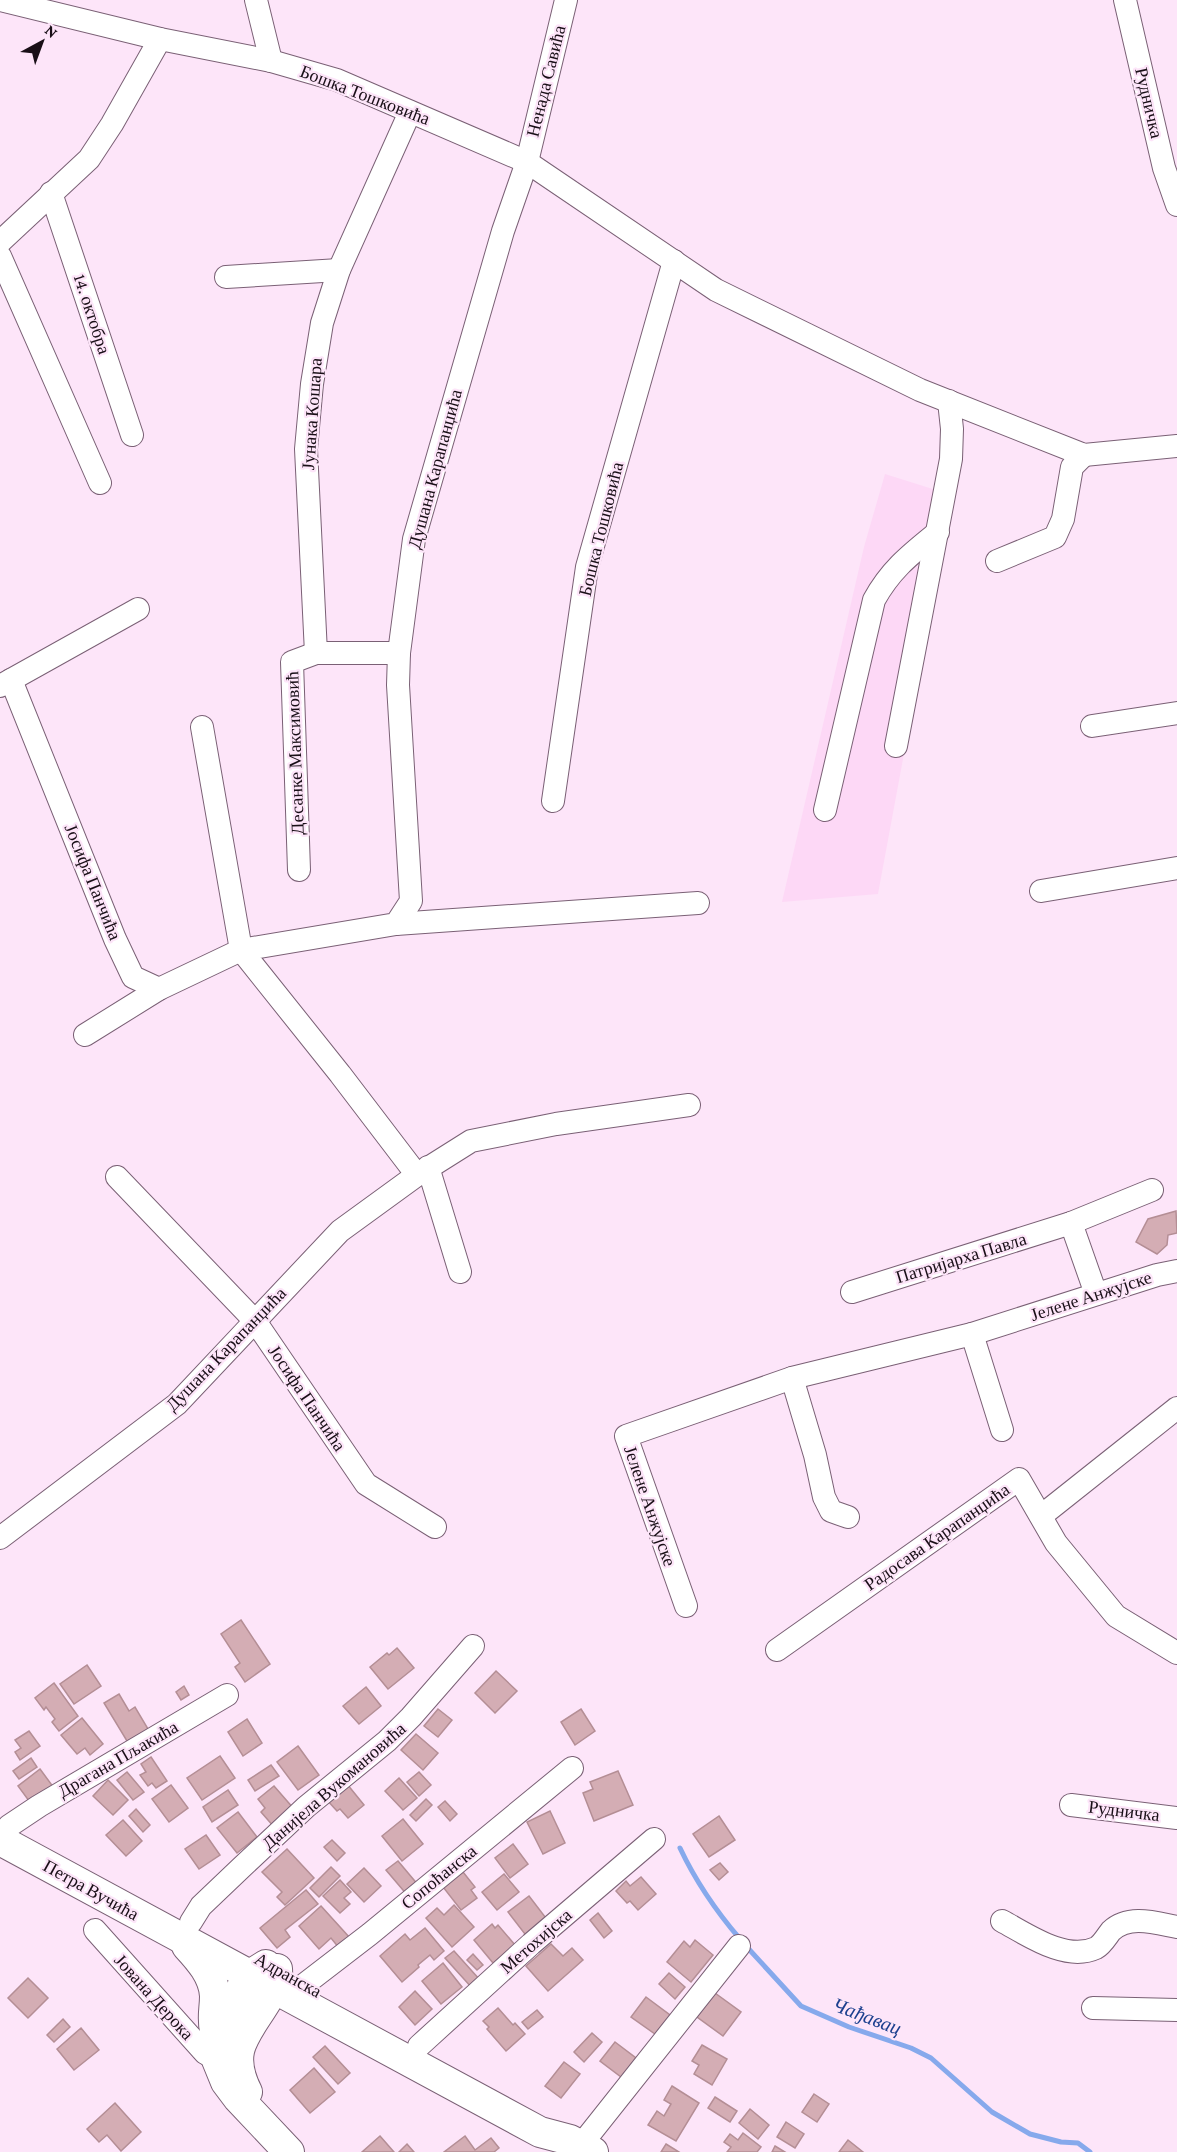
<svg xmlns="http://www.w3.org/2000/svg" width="1177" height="2152" viewBox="0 0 1177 2152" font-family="'Crimson Pro',serif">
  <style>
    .built { fill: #fdd8f6 }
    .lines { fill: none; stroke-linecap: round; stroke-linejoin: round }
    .stream { stroke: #86a9ec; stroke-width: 5 }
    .building { fill: #d4adb4; stroke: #b48e95; stroke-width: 1.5 }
    .minor-casing { stroke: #7a6075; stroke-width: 24 }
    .major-casing { stroke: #7a6075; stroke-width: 32 }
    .minor { stroke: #fff; stroke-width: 22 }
    .major { stroke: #fff; stroke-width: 30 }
    .labels { text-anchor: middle; stroke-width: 4.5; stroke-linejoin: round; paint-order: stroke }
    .street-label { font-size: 18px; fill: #190f17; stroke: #fde5f9 }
    .water-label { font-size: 20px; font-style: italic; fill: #1c408e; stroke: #fde5f9 }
  </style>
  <rect width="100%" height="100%" fill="#fde5f9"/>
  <!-- built -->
  <path class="built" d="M885,474L955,496L943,543L878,894L782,902L864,547Z"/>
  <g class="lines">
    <!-- stream -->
    <g class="stream">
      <path d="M680,1848C696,1882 716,1911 740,1939"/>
      <path d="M746,1946L801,2006L849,2027L911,2048L931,2058L992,2112L1030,2134L1061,2142L1078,2143L1090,2152"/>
    </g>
  </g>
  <!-- building -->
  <g class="building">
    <path d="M1176,1211L1177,1233L1168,1235L1167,1245L1157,1254L1136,1242L1148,1219Z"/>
    <path d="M241,1620L270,1664L245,1682L235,1667L240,1663L221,1634Z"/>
    <path d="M397,1648L414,1668L388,1689L370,1667L387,1653L389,1655Z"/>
    <path d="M87,1665L101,1686L74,1704L60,1684Z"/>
    <path d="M496,1671L517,1691L495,1713L475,1693Z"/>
    <path d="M54,1683L78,1716L59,1731L52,1722L55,1719L46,1707L44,1710L35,1698Z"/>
    <path d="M184,1686L189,1695L181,1700L176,1692Z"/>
    <path d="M366,1687L381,1706L359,1724L343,1706Z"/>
    <path d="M119,1694L129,1711L135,1707L151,1734L130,1746L104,1703Z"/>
    <path d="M438,1709L452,1720L438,1737L424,1726Z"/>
    <path d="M581,1709L595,1731L575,1745L561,1722Z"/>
    <path d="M82,1718L103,1744L90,1755L85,1748L77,1754L61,1735Z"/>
    <path d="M247,1719L262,1743L243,1756L228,1732Z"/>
    <path d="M29,1731L40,1746L20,1760L15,1752L21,1748L15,1740Z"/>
    <path d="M416,1734L438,1753L423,1770L401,1750Z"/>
    <path d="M298,1746L319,1775L298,1790L277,1762Z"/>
    <path d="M220,1756L235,1778L202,1800L187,1778Z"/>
    <path d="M151,1757L167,1781L156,1788L152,1783L148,1786L140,1775L146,1772L141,1764Z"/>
    <path d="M31,1758L37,1767L19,1779L13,1771Z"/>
    <path d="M271,1765L279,1776L255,1791L248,1780Z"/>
    <path d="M40,1769L54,1788L32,1805L18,1786Z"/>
    <path d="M618,1771L633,1805L594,1821L583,1793L593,1789L590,1782Z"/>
    <path d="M127,1772L144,1792L133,1800L117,1780Z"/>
    <path d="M419,1772L431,1785L419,1796L407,1782Z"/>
    <path d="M399,1778L417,1798L403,1810L385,1791Z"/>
    <path d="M108,1780L128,1800L113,1815L93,1796Z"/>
    <path d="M347,1784L364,1805L348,1818L340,1809L337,1811L327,1800Z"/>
    <path d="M171,1785L188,1808L169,1822L152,1799Z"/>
    <path d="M274,1786L294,1809L274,1827L261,1812L265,1808L258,1799Z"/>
    <path d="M228,1790L238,1805L212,1822L203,1807Z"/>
    <path d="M426,1799L432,1805L416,1821L410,1815Z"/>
    <path d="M445,1801L457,1814L450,1821L438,1807Z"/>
    <path d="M136,1809L150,1825L143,1832L129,1816Z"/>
    <path d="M550,1811L565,1843L543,1854L527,1822Z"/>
    <path d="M238,1812L257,1837L237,1853L217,1828Z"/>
    <path d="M719,1816L735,1840L709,1857L693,1834Z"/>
    <path d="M403,1819L423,1844L402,1861L382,1836Z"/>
    <path d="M123,1820L142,1841L126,1856L106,1835Z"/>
    <path d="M206,1835L220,1855L199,1869L185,1849Z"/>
    <path d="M332,1840L345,1853L337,1861L324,1847Z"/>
    <path d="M513,1844L528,1864L510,1878L495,1858Z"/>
    <path d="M287,1849L314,1878L285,1905L277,1897L282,1892L262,1872Z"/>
    <path d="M398,1861L419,1886L408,1896L386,1870Z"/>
    <path d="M720,1863L728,1872L719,1880L710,1870Z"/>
    <path d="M331,1867L340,1876L319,1897L310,1888Z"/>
    <path d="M364,1868L381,1886L364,1902L347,1884Z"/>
    <path d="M463,1872L475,1887L471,1890L477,1898L461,1910L443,1887Z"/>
    <path d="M504,1874L519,1892L497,1910L482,1892Z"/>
    <path d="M641,1877L656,1894L638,1910L630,1901L627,1903L616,1891L626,1881L630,1886Z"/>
    <path d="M340,1880L351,1892L344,1898L350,1904L340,1913L323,1896Z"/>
    <path d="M306,1890L318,1904L285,1930L290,1937L277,1948L260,1928Z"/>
    <path d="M529,1896L549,1922L528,1938L508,1912Z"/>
    <path d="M454,1905L474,1927L452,1947L426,1918L437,1908L444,1915Z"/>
    <path d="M321,1906L350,1938L339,1948L331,1938L319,1949L299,1926Z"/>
    <path d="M598,1913L612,1931L604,1938L590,1920Z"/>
    <path d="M492,1924L495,1928L498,1925L515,1945L493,1963L474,1940Z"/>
    <path d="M425,1928L444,1951L434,1960L430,1955L418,1965L419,1967L402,1982L380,1956L405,1934L410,1940Z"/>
    <path d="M695,1940L713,1955L691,1982L667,1962L684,1941L690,1947Z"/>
    <path d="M551,1944L563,1956L572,1948L583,1960L548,1991L526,1966Z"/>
    <path d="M454,1951L480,1980L472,1988L445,1958Z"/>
    <path d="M473,1954L483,1965L477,1970L467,1960Z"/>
    <path d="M443,1963L462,1987L441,2004L422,1981Z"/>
    <path d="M669,1973L685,1987L675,1999L659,1984Z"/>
    <path d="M28,1978L48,1998L28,2018L8,1998Z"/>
    <path d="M415,1991L432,2009L415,2025L399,2007Z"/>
    <path d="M715,1993L741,2012L723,2036L697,2017Z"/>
    <path d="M646,1997L670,2015L655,2034L631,2017Z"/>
    <path d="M498,2008L513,2025L515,2023L525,2034L506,2051L487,2029L489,2027L483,2021Z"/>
    <path d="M537,2010L543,2017L528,2029L522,2022Z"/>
    <path d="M63,2019L70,2027L54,2042L47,2035Z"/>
    <path d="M81,2028L99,2050L74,2070L57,2049Z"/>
    <path d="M592,2033L602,2042L584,2062L574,2052Z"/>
    <path d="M615,2042L636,2058L621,2077L600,2061Z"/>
    <path d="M702,2045L727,2059L712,2085L694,2074L699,2065L692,2061Z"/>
    <path d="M325,2046L350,2073L338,2084L313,2057Z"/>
    <path d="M564,2062L580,2074L561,2098L545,2086Z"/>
    <path d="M314,2068L335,2092L310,2113L290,2090Z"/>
    <path d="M672,2086L699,2103L676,2141L648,2125L657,2111L664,2116L671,2104L664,2100Z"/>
    <path d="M814,2094L829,2104L817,2122L802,2112Z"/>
    <path d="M715,2097L737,2111L730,2122L708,2108Z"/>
    <path d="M115,2103L141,2132L121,2151L107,2135L99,2142L87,2129Z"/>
    <path d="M750,2109L769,2125L758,2139L739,2123Z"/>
    <path d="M786,2122L804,2134L795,2148L777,2137Z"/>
    <path d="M743,2133L761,2147L757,2152H727L731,2147L724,2142L730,2134L738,2140Z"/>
    <path d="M380,2136L394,2152H362Z"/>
    <path d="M465,2136L475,2150L491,2138L499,2148L494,2152H444Z"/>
    <path d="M848,2140L863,2152H839Z"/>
    <path d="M407,2144L414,2152H399Z"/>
    <path d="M666,2144L679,2152H661Z"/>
    <path d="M775,2146L785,2152H772Z"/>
  </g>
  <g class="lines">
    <!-- minor casing -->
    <g class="minor-casing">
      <g id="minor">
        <path d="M0,0L160,39L271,61L337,80L527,162L716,290L920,390L1084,455L1177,446"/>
        <path d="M256,0L271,61"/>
        <path d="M1125,0L1164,168L1177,205"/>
        <path d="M51,193L132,435"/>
        <path d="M0,242L89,159L112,124L160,39"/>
        <path d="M0,256L100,483"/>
        <path d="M226,277L339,270"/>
        <path d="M997,561L1055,537L1063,519L1072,467L1084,455"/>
        <path d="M399,653H316L306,449L312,384L322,323L339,270L410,112"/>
        <path d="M11,680L115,939L133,977L159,989"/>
        <path d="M0,686L138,609"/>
        <path d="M1092,726L1177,713"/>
        <path d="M896,746L951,459L952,429L949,401"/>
        <path d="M553,801L587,567L674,261"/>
        <path d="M825,810L874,600C891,569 911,554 938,532"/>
        <path d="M299,870L292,662L316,653"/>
        <path d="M1041,891L1177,868"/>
        <path d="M396,924L698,903"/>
        <path d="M85,1035L159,989L241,950L202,727"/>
        <path d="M428,1167L460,1272"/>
        <path d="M417,1175L471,1141L556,1124L689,1105"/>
        <path d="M117,1177L255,1321L366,1484L435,1527"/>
        <path d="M1071,1223L1096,1294"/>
        <path d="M852,1292L1071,1223L1152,1190"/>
        <path d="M1002,1430L972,1334L1157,1275L1177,1271"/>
        <path d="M1041,1516L1177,1408"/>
        <path d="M848,1517L831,1511L824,1497L815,1455L792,1378L972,1334"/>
        <path d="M0,1538L177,1404L340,1231L417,1175L340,1074L241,950L396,924L411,901L398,685L399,653L414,539L503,231L527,162L566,0"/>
        <path d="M686,1606L626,1436L792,1378"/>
        <path d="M777,1650L1019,1479L1056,1543L1116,1616L1177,1653"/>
        <path d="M1071,1805L1177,1818"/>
        <path d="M9,1826L39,1806L227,1695"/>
        <path d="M1002,1921C1028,1935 1066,1962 1096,1948C1102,1945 1107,1936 1111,1931C1129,1914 1156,1923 1177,1927"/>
        <path d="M191,1922L201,1906L243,1866L306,1807L387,1741L411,1717L473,1646"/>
        <path d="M95,1930L205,2053L217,2060"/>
        <path d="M305,1984L370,1934L572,1768"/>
        <path d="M1093,2008L1177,2010"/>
        <path d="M419,2046L531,1944L654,1839"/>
        <path d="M581,2145L739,1946"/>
      </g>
    </g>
    <!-- major casing -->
    <g class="major-casing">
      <g id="major">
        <path d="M0,1840L540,2132L570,2140L593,2152"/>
        <path d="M187,1946C200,1960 214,1976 215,1996C215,2009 212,2018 215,2030"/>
        <path d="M266,1965L250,1975L215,2030L217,2060L226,2082L238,2098L289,2152"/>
        <path d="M247,2092C226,2050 246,2035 267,2000C274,1990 278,1982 277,1969"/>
      </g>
    </g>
    <!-- minor -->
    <use href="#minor" class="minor"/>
    <!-- major -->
    <use href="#major" class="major"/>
  </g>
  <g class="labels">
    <!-- street labels -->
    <g class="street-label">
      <text transform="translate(546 81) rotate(-76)" y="6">Ненада Савића</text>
      <text transform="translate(365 95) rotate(21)" y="6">Бошка Тошковића</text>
      <text transform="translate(1149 103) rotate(77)" y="6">Рудничка</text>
      <text transform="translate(92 314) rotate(72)" y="6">14. октобра</text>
      <text transform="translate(312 414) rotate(-86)" y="6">Јунака Кошара</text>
      <text transform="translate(435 469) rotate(-75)" y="6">Душана Карапанџића</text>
      <text transform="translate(601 529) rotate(-76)" y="6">Бошка Тошковића</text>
      <text transform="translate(295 753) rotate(-92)" y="6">Десанке Максимовић</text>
      <text transform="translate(93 882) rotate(68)" y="6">Јосифа Панчића</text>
      <text transform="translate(961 1258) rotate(-17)" y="6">Патријарха Павла</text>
      <text transform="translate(1091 1296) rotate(-18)" y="6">Јелене Анжујске</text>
      <text transform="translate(226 1349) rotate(-46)" y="6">Душана Карапанџића</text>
      <text transform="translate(307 1398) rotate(56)" y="6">Јосифа Панчића</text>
      <text transform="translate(650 1506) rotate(71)" y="6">Јелене Анжујске</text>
      <text transform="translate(937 1537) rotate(-35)" y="6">Радосава Карапанџића</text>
      <text transform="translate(118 1759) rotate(-30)" y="6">Драгана Пљакића</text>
      <text transform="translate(334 1786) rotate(-41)" y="6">Данијела Вукомановића</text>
      <text transform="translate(1124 1811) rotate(7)" y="6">Рудничка</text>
      <text transform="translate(439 1877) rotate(-39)" y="6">Сопоћанска</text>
      <text transform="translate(91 1890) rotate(29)" y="6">Петра Вучића</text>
      <text transform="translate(536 1941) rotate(-41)" y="6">Метохијска</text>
      <text transform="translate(288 1975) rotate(29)" y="6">Адранска</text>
      <text transform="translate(154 1997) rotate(48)" y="6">Јована Дерока</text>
    </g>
    <!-- water labels -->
    <g class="water-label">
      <text transform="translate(867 2016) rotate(21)" y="7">Чађавац</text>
    </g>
  </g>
  <!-- north arrow -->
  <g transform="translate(42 42) rotate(41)" stroke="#fde5f9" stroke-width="4.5" paint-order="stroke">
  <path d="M0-4.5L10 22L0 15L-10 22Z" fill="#190f17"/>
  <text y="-9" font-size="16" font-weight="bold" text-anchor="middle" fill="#190f17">N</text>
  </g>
</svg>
